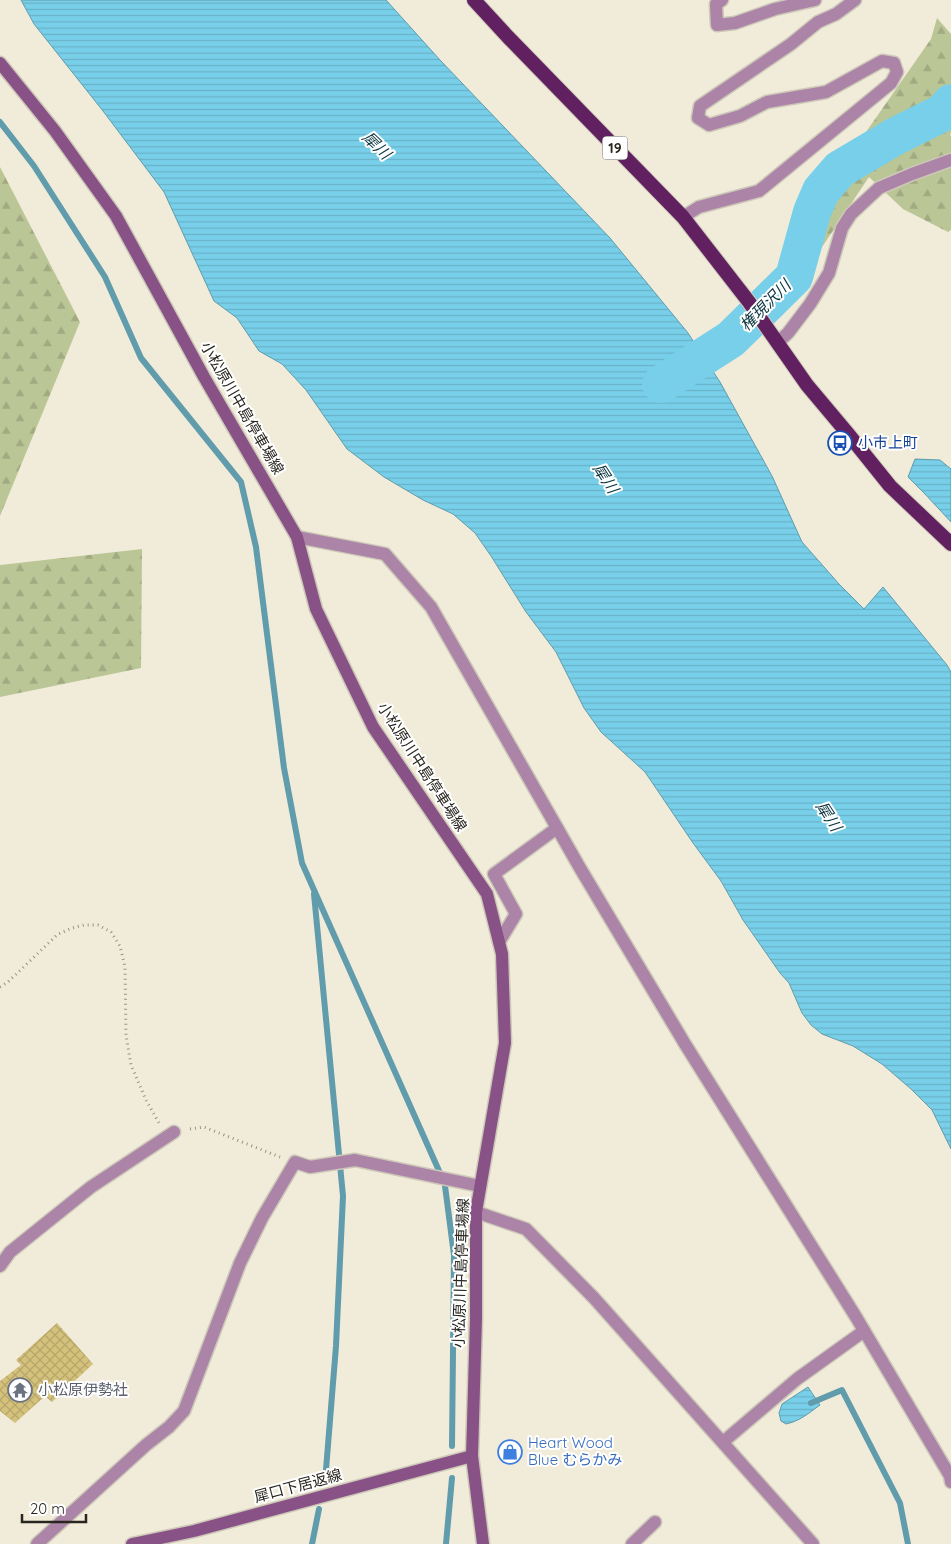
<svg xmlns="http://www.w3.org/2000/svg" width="951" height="1544" viewBox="0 0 951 1544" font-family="Quicksand,'Noto Sans JP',sans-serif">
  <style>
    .forest { fill: url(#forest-firs) }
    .water { fill: url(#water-rules); stroke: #609cac }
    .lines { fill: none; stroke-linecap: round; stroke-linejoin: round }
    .stream { stroke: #609cac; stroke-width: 6 }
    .river { stroke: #78cfe9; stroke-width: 38 }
    .building { fill: url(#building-cross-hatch) }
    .minor-casing { stroke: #cdc8b8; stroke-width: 15 }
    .secondary-casing { stroke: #cdc8b8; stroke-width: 15 }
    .trunk-casing { stroke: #cdc8b8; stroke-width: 16 }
    .path { stroke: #979385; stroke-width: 3; stroke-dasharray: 1 4; stroke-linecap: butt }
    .minor { stroke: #ab84a8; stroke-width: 12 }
    .secondary { stroke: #895286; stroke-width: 12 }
    .trunk { stroke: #61205f; stroke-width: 14 }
    .labels { text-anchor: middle; stroke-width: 4; stroke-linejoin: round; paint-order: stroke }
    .shield { fill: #fff; stroke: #686762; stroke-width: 1 }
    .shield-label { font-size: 14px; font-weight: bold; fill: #28261f }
    .street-label { font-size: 15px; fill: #28261f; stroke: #fff }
    .transit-label { font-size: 15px; fill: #164399; stroke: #fff; text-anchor: start }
    .worship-label { font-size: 15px; fill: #5b616d; stroke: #fff; text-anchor: start }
    .shop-label { font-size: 15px; fill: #366cbe; stroke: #fff; text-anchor: start }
    .water-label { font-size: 16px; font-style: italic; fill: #0d3742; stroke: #fff }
  </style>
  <defs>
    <pattern id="forest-firs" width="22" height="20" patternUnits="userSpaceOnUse" patternTransform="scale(1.25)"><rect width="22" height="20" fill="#bbc696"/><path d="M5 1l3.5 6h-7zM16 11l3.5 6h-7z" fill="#a1aa81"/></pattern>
    <pattern id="water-rules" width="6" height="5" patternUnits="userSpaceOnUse" patternTransform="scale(1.25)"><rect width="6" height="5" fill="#78cfe9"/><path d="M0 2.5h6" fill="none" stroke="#68b2c7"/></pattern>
    <pattern id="building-cross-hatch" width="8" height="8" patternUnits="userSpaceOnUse" patternTransform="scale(1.25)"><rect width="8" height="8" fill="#d4c17b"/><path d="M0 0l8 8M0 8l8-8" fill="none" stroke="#b6a66a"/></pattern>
  </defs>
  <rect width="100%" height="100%" fill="#f1ecd9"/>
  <!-- forest -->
  <g class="forest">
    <path d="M937,18L951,34V133L950,135L951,136V230L948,232L903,209L869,177L812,262L787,245L931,39Z"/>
    <path d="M0,167L80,322L0,516Z"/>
    <path d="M142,549L141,668L0,697V565Z"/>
  </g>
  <!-- water -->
  <g class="water">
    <path d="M21,0H386L440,60L610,238L688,333L720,382L772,476L802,542L839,584L864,609L883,587L947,665L951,672V1149L932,1110L911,1089L882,1064L853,1046L822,1034L811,1025L802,1013L789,983L780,973L743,920L721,881L693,843L645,772L601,732L584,708L556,652L526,612L491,556L475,533L453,514L423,500L384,477L347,449L306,390L282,364L259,351L237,318L214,301L164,192L103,111L34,24Z"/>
    <path d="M915,459L940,460L951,469V522L925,494L908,477Z"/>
    <path d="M808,1387L820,1405C809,1413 800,1421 786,1424L781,1421L779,1413L782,1404Z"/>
  </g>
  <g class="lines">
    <!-- stream -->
    <g class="stream">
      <path d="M0,122L34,166L105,277L141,358L241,482L256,547L284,768L302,863L440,1173"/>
      <path d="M314,894L343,1196L336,1346L325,1482"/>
      <path d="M445,1186L454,1255L452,1446"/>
      <path d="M811,1403L842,1390L900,1503L908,1544"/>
      <path d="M312,1544L319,1509"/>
      <path d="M446,1544L452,1478"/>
    </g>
    <!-- river -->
    <path class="river" d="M661,384L731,339L794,277L812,212L821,191L840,169L894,137L944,112L951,103"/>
  </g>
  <!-- building -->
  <path class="building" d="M57,1323L93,1364L52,1402L45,1396L15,1423L0,1411V1381L21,1365L16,1360Z"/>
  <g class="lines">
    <!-- minor casing -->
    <g class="minor-casing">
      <g id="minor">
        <path d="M722,0L716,4L717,25L735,23L775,9L815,0"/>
        <path d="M683,217L699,207L759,191L891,83L897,72L894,63L882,61L826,92L767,102L740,116L709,125L698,118L700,106L791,44L818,22L836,14L855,0"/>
        <path d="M777,343L788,333L810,304L829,273L842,228L851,214L879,188L912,174L951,160"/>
        <path d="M297,537L385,554L431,607L580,868L685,1044L856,1317L950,1476L951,1482"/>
        <path d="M499,942L516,914L494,874L557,828"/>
        <path d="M476,1212L526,1229L594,1298L813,1544"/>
        <path d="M0,1266L10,1252L91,1187L174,1132"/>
        <path d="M723,1442L797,1379L864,1331"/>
        <path d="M37,1544L146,1445L169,1427L184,1411L240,1263L262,1218L295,1162L310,1167L355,1160L480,1186"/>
        <path d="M632,1544L655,1522"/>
      </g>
    </g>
    <!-- secondary casing -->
    <g class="secondary-casing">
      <g id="secondary">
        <path d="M0,63L55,131L116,216L204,377L297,537L316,609L373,727L487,894L502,954L505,1043L476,1212V1319L472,1456L483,1544"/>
        <path d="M132,1544L194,1531L472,1456"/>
      </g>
    </g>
    <!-- trunk casing -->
    <g class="trunk-casing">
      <path id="trunk" d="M474,0L508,37L683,217L749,302L807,385L849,435L890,486L951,544"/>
    </g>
    <!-- path -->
    <g class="path">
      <path d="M0,987L8,982L58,934L72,928L84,925H98L111,932L120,946L125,967L126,1035L131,1065L146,1100L159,1123"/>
      <path d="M190,1129L204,1127L280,1157"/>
    </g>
    <!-- minor -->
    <use href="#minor" class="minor"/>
    <!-- secondary -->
    <use href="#secondary" class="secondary"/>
    <!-- trunk -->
    <use href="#trunk" class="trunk"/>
  </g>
  <!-- icons -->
  <defs>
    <g id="bus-ring" transform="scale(1.25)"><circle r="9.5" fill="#fff" stroke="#1a4fb4" stroke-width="1.5"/><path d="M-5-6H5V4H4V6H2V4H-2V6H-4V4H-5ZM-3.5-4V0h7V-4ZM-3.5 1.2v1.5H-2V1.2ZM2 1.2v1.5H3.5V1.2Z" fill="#1a4fb4"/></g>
    <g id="temple-ring" transform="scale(1.25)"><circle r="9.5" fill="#fff" stroke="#6b7280" stroke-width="1.5"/><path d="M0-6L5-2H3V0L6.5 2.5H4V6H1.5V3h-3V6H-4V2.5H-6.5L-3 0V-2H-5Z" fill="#6b7280"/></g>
    <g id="shop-ring" transform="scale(1.25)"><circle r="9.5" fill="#fff" stroke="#3f7fe0" stroke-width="1.5"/><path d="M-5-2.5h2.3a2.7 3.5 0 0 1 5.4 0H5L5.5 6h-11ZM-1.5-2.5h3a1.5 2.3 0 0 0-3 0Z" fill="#3f7fe0"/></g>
  </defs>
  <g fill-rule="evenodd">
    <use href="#bus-ring" x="840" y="443"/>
    <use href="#temple-ring" x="20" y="1390"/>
    <use href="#shop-ring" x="510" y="1452"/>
  </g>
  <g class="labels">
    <!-- shield labels -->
    <rect class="shield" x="602.5" y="136.5" width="25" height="23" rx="4"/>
    <g class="shield-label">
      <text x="615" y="153">19</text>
    </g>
    <!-- street labels -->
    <g class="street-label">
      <text transform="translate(242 408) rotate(60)" y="5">小松原川中島停車場線</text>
      <text transform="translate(422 767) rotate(57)" y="5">小松原川中島停車場線</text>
      <text transform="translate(461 1273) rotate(-88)" y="5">小松原川中島停車場線</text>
      <text transform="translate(298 1486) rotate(-15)" y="5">犀口下居返線</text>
    </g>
    <!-- transit labels -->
    <g class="transit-label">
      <text x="858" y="448">小市上町</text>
    </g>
    <!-- worship labels -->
    <g class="worship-label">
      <text x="38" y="1395">小松原伊勢社</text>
    </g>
    <!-- shop labels -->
    <g class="shop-label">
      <text x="528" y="1448">Heart Wood<tspan x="528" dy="17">Blue むらかみ</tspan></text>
    </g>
    <!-- water labels -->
    <g class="water-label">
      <text transform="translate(377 145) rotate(44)" y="6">犀川</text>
      <text transform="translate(765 305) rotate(-45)" y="6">権現沢川</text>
      <text transform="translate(606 478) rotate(57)" y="6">犀川</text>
      <text transform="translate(829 816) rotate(57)" y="6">犀川</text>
    </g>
  </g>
  <!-- scale -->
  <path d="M22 1514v8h64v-8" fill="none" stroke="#28261f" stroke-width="2.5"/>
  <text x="30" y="1514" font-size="15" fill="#28261f" stroke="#ffffff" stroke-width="4" paint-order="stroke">20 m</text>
</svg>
